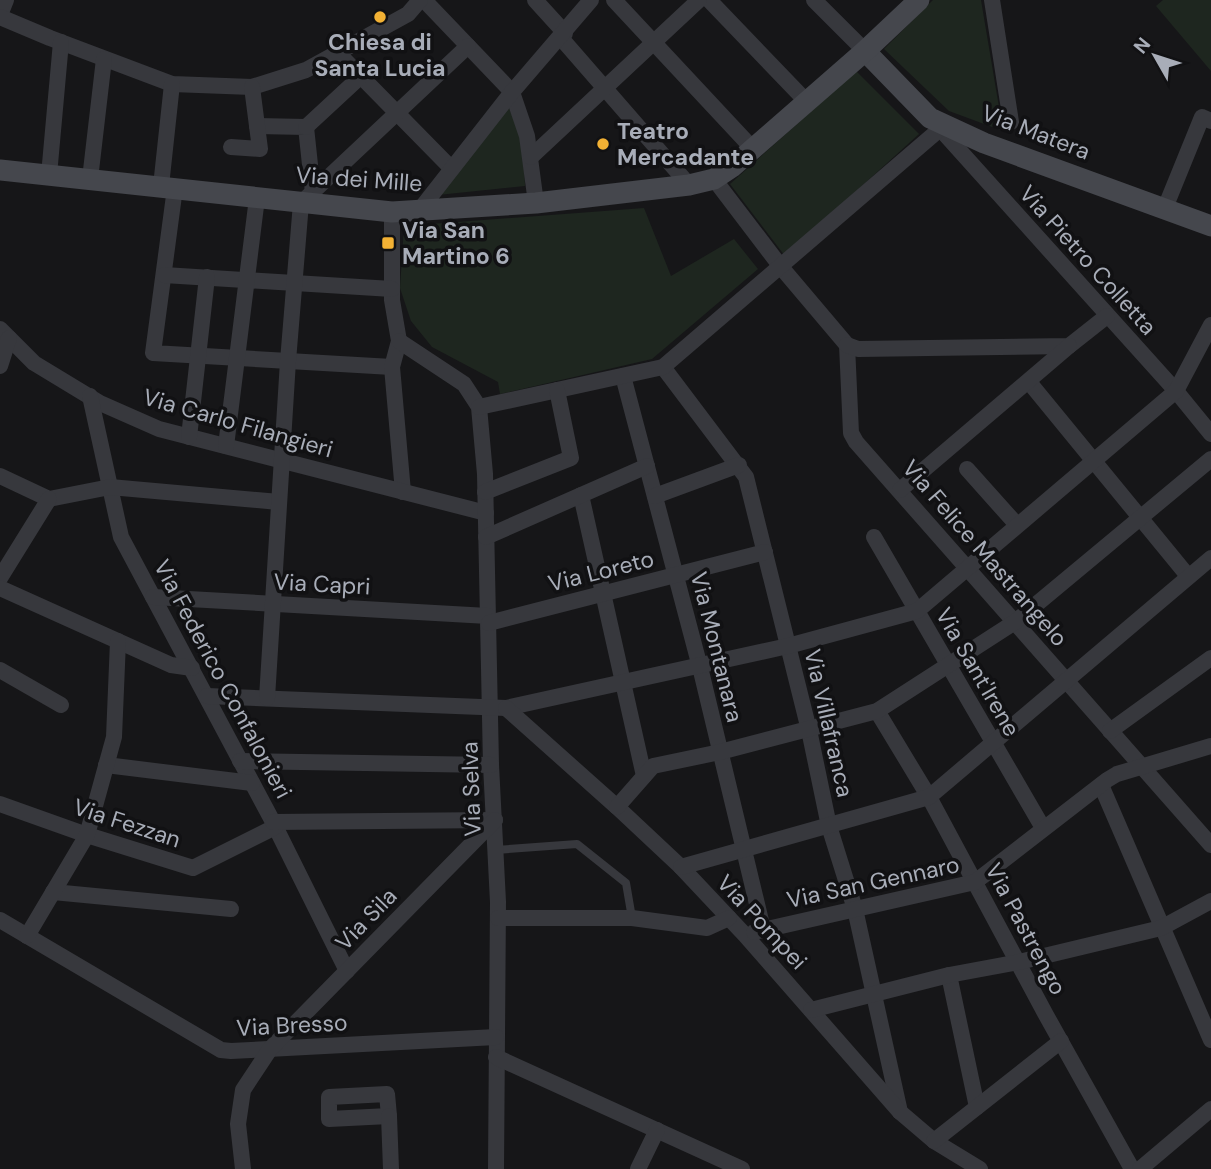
<svg xmlns="http://www.w3.org/2000/svg" width="1211" height="1169" viewBox="0 0 1211 1169" font-family="'DM Sans',sans-serif">
  <style>
    .green { fill: #1e261f }
    .lines { fill: none; stroke-linecap: round; stroke-linejoin: round }
    .lane { stroke: #37383d; stroke-width: 8 }
    .street { stroke: #37383d; stroke-width: 16 }
    .secondary { stroke: #45474d; stroke-width: 21 }
    .poi-dot { fill: #f2b134; stroke: #111113; stroke-width: 2.5 }
    .labels { text-anchor: middle; stroke-width: 7; stroke-linejoin: round; paint-order: stroke }
    .poi-label { font-size: 23px; font-weight: bold; fill: #a8adb8; stroke: #111113; text-anchor: start }
    .street-label { font-size: 23px; fill: #a8adb8; stroke: #111113 }
  </style>
  <rect width="100%" height="100%" fill="#161618"/>
  <!-- green -->
  <g class="green">
    <path d="M933,0H981L1003,131L949,111L884,49Z"/>
    <path d="M1163,0H1211V71L1156,6Z"/>
    <path d="M856,71L919,134L785,256L730,184Z"/>
    <path d="M509,108L523,141L525,186L438,195Z"/>
    <path d="M644,208L671,276L734,239L758,269L652,359L500,394L498,382L432,347L411,321L400,288L404,226Z"/>
  </g>
  <g class="lines">
    <!-- lane -->
    <path class="lane" d="M496,850L577,844L626,883L632,918"/>
    <!-- street -->
    <g class="street">
      <path d="M424,0L512,92L527,136L536,203"/>
      <path d="M535,0L565,33"/>
      <path d="M614,0L754,150"/>
      <path d="M709,0L806,101"/>
      <path d="M814,0L865,51"/>
      <path d="M992,0L1011,122"/>
      <path d="M0,15L6,0"/>
      <path d="M0,17L50,38L172,84L252,87L306,70L408,14L420,0"/>
      <path d="M561,38L689,185"/>
      <path d="M338,53L451,168"/>
      <path d="M934,122L1176,391L1211,434"/>
      <path d="M257,126L306,127L313,193"/>
      <path d="M306,127L360,77"/>
      <path d="M231,147L260,149L252,87"/>
      <path d="M531,157L699,0"/>
      <path d="M49,175L61,42"/>
      <path d="M90,179L104,59"/>
      <path d="M714,179L781,267L847,345L851,433L856,442L1211,845"/>
      <path d="M161,186L172,84"/>
      <path d="M175,188L153,353L392,367"/>
      <path d="M1165,208L1202,117L1211,121"/>
      <path d="M419,211L512,92L591,0"/>
      <path d="M392,212V300L399,341L392,367L403,492"/>
      <path d="M164,275L392,289"/>
      <path d="M0,329L34,363L100,403L159,429L486,513"/>
      <path d="M399,341L464,384L479,407L485,474L491,765L498,902L496,1169"/>
      <path d="M847,345L858,349L1069,346L1107,316"/>
      <path d="M0,366L9,338"/>
      <path d="M663,367L746,477L809,730L829,826L855,909L900,1112"/>
      <path d="M623,376L700,667L763,929"/>
      <path d="M1029,382L1188,576"/>
      <path d="M90,396L121,537L273,822L347,971"/>
      <path d="M479,407L663,367L940,129"/>
      <path d="M189,437L207,277"/>
      <path d="M226,446L257,198"/>
      <path d="M967,469L1017,525"/>
      <path d="M0,476L49,499L110,487L279,502"/>
      <path d="M900,490L1069,346"/>
      <path d="M485,492L571,458L557,390"/>
      <path d="M581,495L644,776"/>
      <path d="M655,496L739,465"/>
      <path d="M486,537L647,466"/>
      <path d="M874,537L1043,828"/>
      <path d="M0,578L49,499"/>
      <path d="M0,588L171,665L192,668"/>
      <path d="M153,597L488,616"/>
      <path d="M489,623L765,552"/>
      <path d="M0,670L61,705"/>
      <path d="M207,696L506,708L788,646L917,611L1176,391L1211,325"/>
      <path d="M267,698L288,361L301,203L468,46"/>
      <path d="M506,708L617,807L681,867L745,935L900,1112L934,1141L980,1169"/>
      <path d="M877,711L929,797L1046,1015L1132,1169"/>
      <path d="M1110,731L1211,658"/>
      <path d="M240,761L491,765"/>
      <path d="M106,765L252,783"/>
      <path d="M1101,785L1211,1040"/>
      <path d="M0,804L87,835L193,868L275,827"/>
      <path d="M617,807L653,766L720,752L877,711L1015,622L1211,459"/>
      <path d="M273,822L495,820"/>
      <path d="M681,867L929,797L1211,558"/>
      <path d="M53,892L231,909"/>
      <path d="M498,918H632L707,928L729,918"/>
      <path d="M0,920L221,1050L231,1051L496,1037"/>
      <path d="M754,932L975,882L1107,780L1117,774L1211,746"/>
      <path d="M27,936L87,835L114,737L118,641"/>
      <path d="M949,975L977,1107"/>
      <path d="M811,1010L949,975L1019,962L1161,928L1211,901"/>
      <path d="M496,1057L742,1169"/>
      <path d="M387,1094L389,1116L329,1119V1097Z"/>
      <path d="M389,1116L391,1169"/>
      <path d="M934,1141L1061,1041"/>
      <path d="M243,1169L238,1124L243,1090L270,1049L495,820"/>
      <path d="M638,1169L657,1130"/>
      <path d="M1140,1169L1211,1109"/>
    </g>
    <!-- secondary -->
    <g class="secondary">
      <path d="M865,51L930,118L984,143L1211,226"/>
      <path d="M0,170L392,212L536,203L689,185L714,179L732,167L865,51L919,0"/>
    </g>
  </g>
  <!-- markers -->
  <g class="poi-dot">
    <circle cx="380" cy="17" r="7"/>
    <circle cx="603" cy="144" r="7"/>
    <rect x="381" y="236" width="14" height="14" rx="3.5"/>
  </g>
  <g class="labels">
    <!-- poi labels -->
    <g class="poi-label">
      <text x="380" y="50" text-anchor="middle">Chiesa di<tspan x="380" dy="26">Santa Lucia</tspan></text>
      <text x="617" y="139">Teatro<tspan x="617" dy="26">Mercadante</tspan></text>
      <text x="402" y="238">Via San<tspan x="402" dy="26">Martino 6</tspan></text>
    </g>
    <!-- street labels -->
    <g class="street-label">
      <text transform="translate(1036 132) rotate(21)" y="8">Via Matera</text>
      <text transform="translate(359 179) rotate(4)" y="8">Via dei Mille</text>
      <text transform="translate(1088 260) rotate(48)" y="8">Via Pietro Colletta</text>
      <text transform="translate(238 423) rotate(16)" y="8">Via Carlo Filangieri</text>
      <text transform="translate(985 553) rotate(49)" y="8">Via Felice Mastrangelo</text>
      <text transform="translate(601 571) rotate(-14)" y="8">Via Loreto</text>
      <text transform="translate(322 584) rotate(3)" y="8">Via Capri</text>
      <text transform="translate(717 647) rotate(76)" y="8">Via Montanara</text>
      <text transform="translate(978 672) rotate(60)" y="8">Via Sant'Irene</text>
      <text transform="translate(223 679) rotate(62)" y="8">Via Federico Confalonieri</text>
      <text transform="translate(829 723) rotate(77)" y="8">Via Villafranca</text>
      <text transform="translate(471 789) rotate(-92)" y="8">Via Selva</text>
      <text transform="translate(127 823) rotate(18)" y="8">Via Fezzan</text>
      <text transform="translate(873 882) rotate(-12)" y="8">Via San Gennaro</text>
      <text transform="translate(366 919) rotate(-46)" y="8">Via Sila</text>
      <text transform="translate(762 922) rotate(47)" y="8">Via Pompei</text>
      <text transform="translate(1026 929) rotate(62)" y="8">Via Pastrengo</text>
      <text transform="translate(292 1025) rotate(-3)" y="8">Via Bresso</text>
    </g>
  </g>
  <!-- north arrow -->
  <g transform="translate(1155 56) rotate(309)" stroke="#111113" stroke-width="5" paint-order="stroke">
  <path d="M0-5L12 26L0 18L-12 26Z" fill="#a8adb8"/>
  <text y="-10" font-size="19" font-weight="bold" text-anchor="middle" fill="#a8adb8">N</text>
  </g>
</svg>
